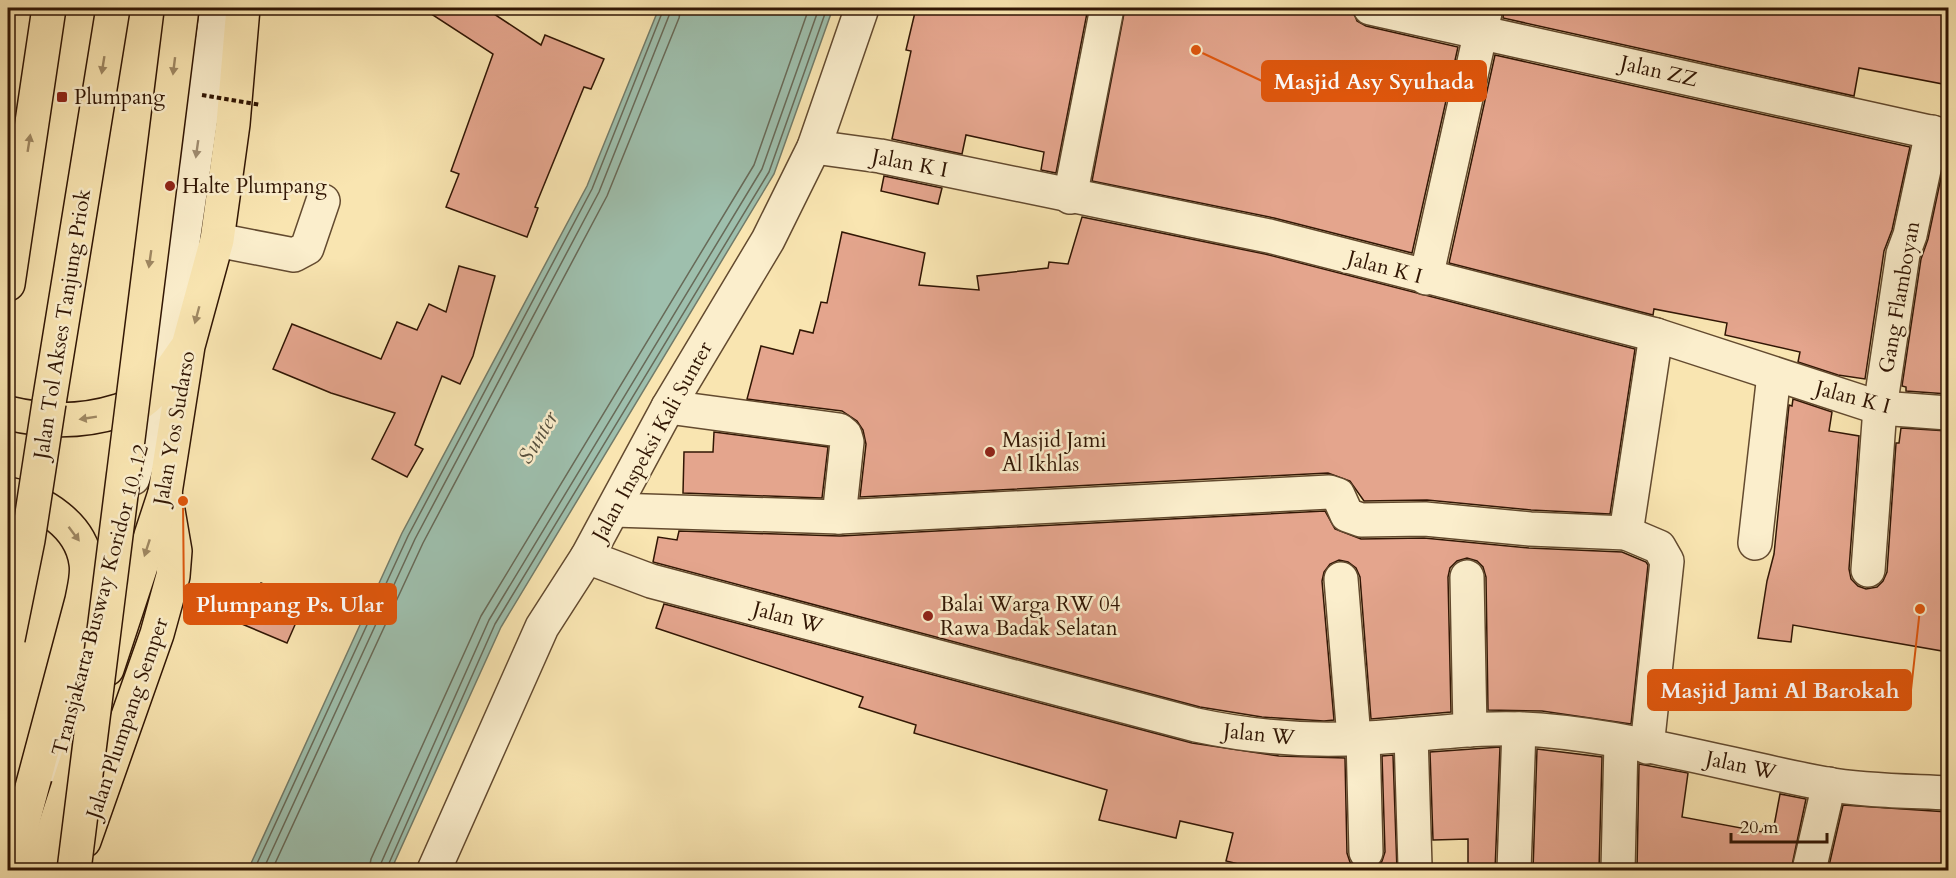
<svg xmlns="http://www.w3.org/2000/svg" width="1956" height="878" viewBox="0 0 1956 878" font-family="Cardo,serif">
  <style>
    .water { fill: #9ebfad; stroke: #727b69; stroke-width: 1.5 }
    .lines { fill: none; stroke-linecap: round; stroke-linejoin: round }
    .shore { stroke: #686a58; stroke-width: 1.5 }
    .building { fill: #e4a58d; stroke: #311604; stroke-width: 1.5 }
    .minor-casing { stroke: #634a2f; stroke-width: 36 }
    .major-casing { stroke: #311604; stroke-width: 36 }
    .highway-casing { stroke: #311604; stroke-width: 36 }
    .minor { stroke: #fbeecc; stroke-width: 33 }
    .major { stroke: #f9e5b1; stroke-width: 33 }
    .highway { stroke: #f9e5b1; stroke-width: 33 }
    .highway-bridge-casing { stroke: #311604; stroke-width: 36; stroke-linecap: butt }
    .path-bridge { stroke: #311604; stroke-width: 4; stroke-dasharray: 4.5 3; stroke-linecap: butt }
    .highway-bridge { stroke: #f9e5b1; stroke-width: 33 }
    .oneway { fill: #9f8863 }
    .oneway2 { fill: #a08d72 }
    .poi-dot { fill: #8f2418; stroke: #fbeecc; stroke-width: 2 }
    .labels { text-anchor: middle; stroke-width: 5; stroke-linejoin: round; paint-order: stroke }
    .street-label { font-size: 21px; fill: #311604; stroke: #fbeecc }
    .poi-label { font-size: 21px; fill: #311604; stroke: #fbeecc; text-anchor: start }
    .water-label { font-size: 22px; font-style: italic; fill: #57513f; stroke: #fbeecc }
    .leader { fill: none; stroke: #df560c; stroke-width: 2 }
    .callout-dot { fill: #df560c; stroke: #fbeecc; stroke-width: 2 }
    .callout { fill: #df560c; stroke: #df560c; stroke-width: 2 }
    .callout-label { font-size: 22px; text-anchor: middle; font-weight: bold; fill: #fff }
  </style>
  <rect width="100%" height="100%" fill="#f9e5b1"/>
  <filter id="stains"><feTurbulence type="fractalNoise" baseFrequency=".00333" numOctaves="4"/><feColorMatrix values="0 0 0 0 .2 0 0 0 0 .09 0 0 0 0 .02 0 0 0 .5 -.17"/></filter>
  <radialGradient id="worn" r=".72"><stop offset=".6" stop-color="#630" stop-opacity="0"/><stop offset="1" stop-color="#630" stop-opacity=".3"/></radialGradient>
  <!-- water -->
  <path class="water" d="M659,8H833L774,174L501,627L391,870H248L402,533L587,186Z"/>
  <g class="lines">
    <!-- shore -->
    <g class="shore">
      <path d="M254,870L408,536L592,189L664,8"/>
      <path d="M263,870L415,539L599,192L672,8"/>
      <path d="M272,870L423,543L607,196L679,18L681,8"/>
      <path d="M369,870L371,859L481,616L754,165L809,8"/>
      <path d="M378,870L489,620L762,169L819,8"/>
      <path d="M386,870L495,624L769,172L827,8"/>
    </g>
  </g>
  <!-- building -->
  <g class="building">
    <path d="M422,8H485L541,45L545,35L604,59L591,89L584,87L535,207L538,208L527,237L446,207L459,174L451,171L493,54Z"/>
    <path d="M916,8H1088L1056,173L1041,170L1044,152L966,135L962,154L892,139L911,51L906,50Z"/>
    <path d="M1125,8H1352L1357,21L1366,26L1458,47L1412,253L1274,218L1092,181Z"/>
    <path d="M1504,8H1948V85L1859,68L1854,96L1503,18Z"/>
    <path d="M1495,55L1910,147L1892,230L1884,251L1865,379L1838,375L1798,362L1800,352L1725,335L1727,323L1654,309L1653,315L1449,263Z"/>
    <path d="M1946,154L1948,394L1906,391V387L1902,386L1921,259L1928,239Z"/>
    <path d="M884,176L942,188L938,204L881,191Z"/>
    <path d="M1082,217L1265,254L1635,349L1610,514L1531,510L1427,500L1364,501L1350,481L1328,473L860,497L866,444L863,430L857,421L842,411L747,399L761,346L793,354L800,330L813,333L821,302L827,303L842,232L925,253L919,285L979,290L977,276L1048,268L1049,262L1068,264Z"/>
    <path d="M459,266L495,276L473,356L460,384L442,376L415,445L423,449L407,477L372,459L395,413L331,393L273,369L292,324L381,359L397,322L417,330L429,304L446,312Z"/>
    <path d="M1793,399L1832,412L1829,431L1859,436L1849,569L1851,579L1858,586L1866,589L1877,587L1883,581L1887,572L1896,443H1899L1901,428L1948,431V652L1793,625L1791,642L1758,638L1767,581L1774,554L1789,405L1792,406Z"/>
    <path d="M714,432L828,447L822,498L683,493L684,452H713Z"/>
    <path d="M1325,511L1335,529L1361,539L1424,538L1529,548L1622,552L1646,562L1648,565L1631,724L1542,711L1488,710L1486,577L1483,567L1477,561L1467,558L1457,561L1450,568L1448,577L1451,712L1371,719L1360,577L1356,568L1348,562L1339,560L1330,564L1324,572L1322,581L1334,720L1324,721L1262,717L1200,707L653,562L658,537L677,540L679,531L840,536Z"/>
    <path d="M261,583L305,602L287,643L242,624Z"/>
    <path d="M664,604L1192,743L1279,756L1345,758L1347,853L1350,862L1357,868L1365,870H1263L1226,861L1233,833L1180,821L1176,838L1099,820L1107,790L914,733L916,725L859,707L863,697L656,628Z"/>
    <path d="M1500,747L1495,870H1468V839L1433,840L1430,752Z"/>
    <path d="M1537,749L1602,757L1599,870H1533Z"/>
    <path d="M1393,755L1397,870H1368L1376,868L1382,861L1385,852L1382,756Z"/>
    <path d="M1639,764L1688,773L1682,817L1762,832L1764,824L1774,826L1780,794L1806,799L1791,870H1637Z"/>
    <path d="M1843,805L1948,812L1946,870H1828Z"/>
  </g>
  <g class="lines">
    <!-- minor casing -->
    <g class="minor-casing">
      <g id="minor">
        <path d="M1370,8L1948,136"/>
        <path d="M814,147L880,156L1269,236L1656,335L1880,408L1948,413"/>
        <path d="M1070,197L1107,8"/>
        <path d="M217,240L294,255L307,248L323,201"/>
        <path d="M1426,278L1486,8"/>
        <path d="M668,407L839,430L845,435L847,442L839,517"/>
        <path d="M133,478L159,386L179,269L217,8"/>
        <path d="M614,510L839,517L1329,492L1338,495L1347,515L1361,520L1425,519L1530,529L1626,533L1656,335"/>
        <path d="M1626,533L1659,547L1667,561L1647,747"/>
        <path d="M1755,543L1774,374"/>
        <path d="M587,557L651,581L1196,725C1253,737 1309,742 1367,738C1425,735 1482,725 1540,730C1637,738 1731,766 1826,784C1865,791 1909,791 1948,793"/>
        <path d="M1868,570L1880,408L1903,254L1910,235L1932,132"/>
        <path d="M1467,577L1470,730"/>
        <path d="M1341,579L1354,738"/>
        <path d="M1411,735L1415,866"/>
        <path d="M1363,738L1366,852"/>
        <path d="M55,765L96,615"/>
        <path d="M434,870L542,627L587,557L668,407L768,240L814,147L862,8"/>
        <path d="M1514,870L1519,729"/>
        <path d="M1618,870L1621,742"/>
        <path d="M1809,870L1829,784"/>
      </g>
    </g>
    <!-- major casing -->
    <g class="major-casing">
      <path id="major" d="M84,841L157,634L173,576L175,551L165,493"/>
    </g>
    <!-- highway casing -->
    <g class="highway-casing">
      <g id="highway">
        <path d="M8,284L49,8"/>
        <path d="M49,403L113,8"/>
        <path d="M8,413C45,422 80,423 118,411C125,408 134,407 140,403C159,389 172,369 185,350"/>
        <path d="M8,494C42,501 81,525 86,563C88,575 84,589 82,600L10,870"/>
        <path d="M107,669L165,493L188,346L217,240L233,124L243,8"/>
        <path d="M41,870L81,747"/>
      </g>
    </g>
    <!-- minor -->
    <use href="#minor" class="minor"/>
    <!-- major -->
    <use href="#major" class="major"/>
    <!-- highway -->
    <use href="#highway" class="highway"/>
    <!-- highway-bridge casing -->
    <g class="highway-bridge-casing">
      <g id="highway-bridge">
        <path d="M8,639L28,540L49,403"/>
        <path d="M74,870L182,8"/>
      </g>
    </g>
    <!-- path-bridge -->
    <path class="path-bridge" d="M202,95L261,105"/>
    <!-- highway-bridge -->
    <use href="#highway-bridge" class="highway-bridge"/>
  </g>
  <!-- one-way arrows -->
  <defs><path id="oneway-solid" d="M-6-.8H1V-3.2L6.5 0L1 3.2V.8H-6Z" transform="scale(1.5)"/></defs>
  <g class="oneway">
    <use href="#oneway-solid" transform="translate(103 65) rotate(99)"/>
    <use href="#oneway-solid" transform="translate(174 66) rotate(97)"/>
    <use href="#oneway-solid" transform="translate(29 143) rotate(-81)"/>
    <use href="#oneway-solid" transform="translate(150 259) rotate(98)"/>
    <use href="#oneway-solid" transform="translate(197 315) rotate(105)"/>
    <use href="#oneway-solid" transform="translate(88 418) rotate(171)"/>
    <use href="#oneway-solid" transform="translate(74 534) rotate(53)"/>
    <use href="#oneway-solid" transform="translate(147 548) rotate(108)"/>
  </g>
  <use class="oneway2" href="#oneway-solid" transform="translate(197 149) rotate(98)"/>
  <!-- markers -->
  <g class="poi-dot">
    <rect x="56" y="91" width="12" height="12" rx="3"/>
    <circle cx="170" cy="186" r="6"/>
    <circle cx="990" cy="452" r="6"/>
    <circle cx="928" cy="616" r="6"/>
  </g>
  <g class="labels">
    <!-- street labels -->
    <g class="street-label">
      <text transform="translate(1659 71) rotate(13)" y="7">Jalan ZZ</text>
      <text transform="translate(910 163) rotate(11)" y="7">Jalan K I</text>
      <text transform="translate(1385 267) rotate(15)" y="7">Jalan K I</text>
      <text transform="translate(1899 297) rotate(-80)" y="7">Gang Flamboyan</text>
      <text transform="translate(62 324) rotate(-81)" y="7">Jalan Tol Akses Tanjung Priok</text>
      <text transform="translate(1853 397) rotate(15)" y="7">Jalan K I</text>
      <text transform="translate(174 428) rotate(-80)" y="7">Jalan Yos Sudarso</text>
      <text transform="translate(652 441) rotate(-61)" y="7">Jalan Inspeksi Kali Sunter</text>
      <text transform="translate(100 600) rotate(-75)" y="7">Transjakarta Busway Koridor 10, 12</text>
      <text transform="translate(788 617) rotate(15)" y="7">Jalan W</text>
      <text transform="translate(127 718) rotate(-71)" y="7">Jalan Plumpang Semper</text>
      <text transform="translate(1259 734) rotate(6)" y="7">Jalan W</text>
      <text transform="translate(1741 765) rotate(12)" y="7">Jalan W</text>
    </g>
    <!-- poi labels -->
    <g class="poi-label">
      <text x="74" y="104">Plumpang</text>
      <text x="182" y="193">Halte Plumpang</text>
      <text x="1002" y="447">Masjid Jami<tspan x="1002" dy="24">Al Ikhlas</tspan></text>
      <text x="940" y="611">Balai Warga RW 04<tspan x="940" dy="24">Rawa Badak Selatan</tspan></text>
    </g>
    <!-- water labels -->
    <g class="water-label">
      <text transform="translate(537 437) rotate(-59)" y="8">Sunter</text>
    </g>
  </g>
  <!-- callouts -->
  <path class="leader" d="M1196 50L1262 81M183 501L184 604M1920 609L1911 690"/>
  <g class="callout-dot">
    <circle cx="1196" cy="50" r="6"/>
    <circle cx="183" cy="501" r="6"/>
    <circle cx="1920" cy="609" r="6"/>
  </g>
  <g class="callout">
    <rect x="1262" y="61" width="224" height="40" rx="6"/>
    <rect x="184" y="584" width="212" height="40" rx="6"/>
    <rect x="1648" y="670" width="263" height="40" rx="6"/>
  </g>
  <g class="callout-label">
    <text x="1374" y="89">Masjid Asy Syuhada</text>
    <text x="290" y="612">Plumpang Ps. Ular</text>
    <text x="1780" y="698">Masjid Jami Al Barokah</text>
  </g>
  <!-- margin -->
  <rect width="1956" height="878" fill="none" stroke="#f9e5b1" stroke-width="30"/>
  <rect x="9" y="9" width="1938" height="860" fill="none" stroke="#311604" stroke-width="3"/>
  <rect x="15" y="15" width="1926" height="848" fill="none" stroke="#311604" stroke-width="1.5"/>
  <!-- scale -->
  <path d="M1731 833v9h96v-9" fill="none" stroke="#311604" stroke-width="3"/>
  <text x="1740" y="833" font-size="18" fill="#311604" stroke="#fbeecc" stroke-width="4.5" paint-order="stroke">20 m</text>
  <rect width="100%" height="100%" filter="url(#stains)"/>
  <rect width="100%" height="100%" fill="url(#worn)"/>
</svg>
